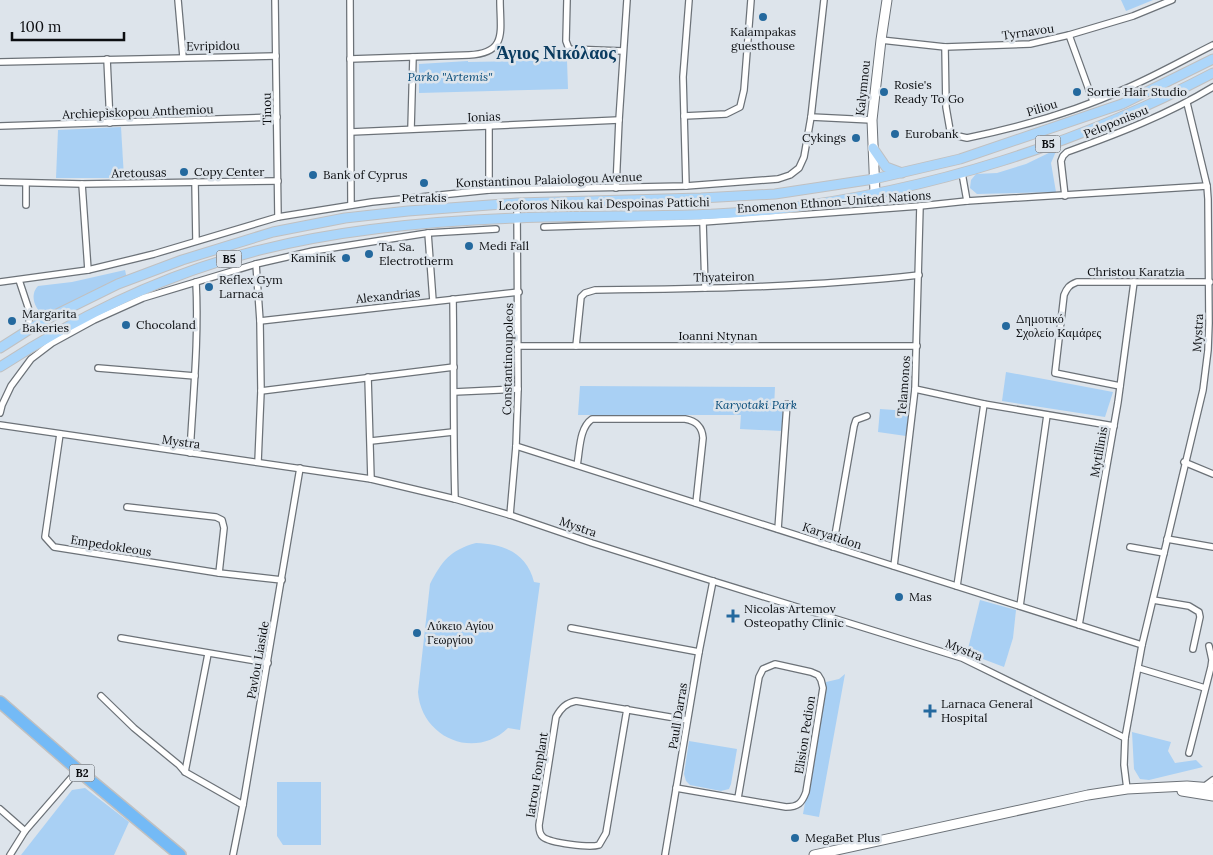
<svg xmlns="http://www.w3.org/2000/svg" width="1213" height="855" viewBox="0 0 1213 855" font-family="Lora,serif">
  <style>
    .green { fill: #a9d0f4 }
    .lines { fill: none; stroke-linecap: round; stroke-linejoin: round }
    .street-casing { stroke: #6c7278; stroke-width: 8 }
    .secondary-casing { stroke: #6c7278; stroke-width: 11 }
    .primary-casing { stroke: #c0c0c1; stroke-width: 11 }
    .highway-casing { stroke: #c0c0c1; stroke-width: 14 }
    .street { stroke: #fff; stroke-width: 5.5 }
    .secondary { stroke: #fff; stroke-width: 9 }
    .primary { stroke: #acd6fa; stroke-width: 9 }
    .highway { stroke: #74baf6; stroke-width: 11 }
    .poi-dot { fill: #24699e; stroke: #dde4eb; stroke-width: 2 }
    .labels { text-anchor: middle; stroke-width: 5; stroke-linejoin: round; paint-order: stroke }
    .shield { fill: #dde4eb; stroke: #4b4e52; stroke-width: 1 }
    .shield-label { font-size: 11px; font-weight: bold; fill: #0c0e11 }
    .poi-label { font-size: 12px; fill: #0c0e11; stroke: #dde4eb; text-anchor: start }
    .street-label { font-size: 12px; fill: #0c0e11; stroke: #dde4eb }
    .park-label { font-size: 12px; font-style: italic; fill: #054a78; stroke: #dde4eb }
    .district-label { font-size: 18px; font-weight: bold; fill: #0b3c60; stroke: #dde4eb }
  </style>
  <rect width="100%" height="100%" fill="#dde4eb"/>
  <!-- green -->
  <g class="green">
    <path d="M1121,0H1153L1126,11Z"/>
    <path d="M567,60L568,89L419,93V64L468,61V62Z"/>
    <path d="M121,127L124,178H56L58,130Z"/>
    <path d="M1057,149L1051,163L1056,192L977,194L970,188L971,180L976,174L997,173L1026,164Z"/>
    <path d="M125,270L127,279L45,316C35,310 29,295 38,286L72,282Z"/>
    <path d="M1006,372L1113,392L1105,417L1002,401Z"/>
    <path d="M580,386L775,387L774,408L784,409L782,431L740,429L741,415H578Z"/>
    <path d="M880,409L909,411L906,436L878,432Z"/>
    <path d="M476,543C504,544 527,553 534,582L540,583L520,730L508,728C474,761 421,737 418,692L430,584C442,561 450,550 476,543Z"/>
    <path d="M980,600L1016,610L1013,638L1004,667L967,653Z"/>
    <path d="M845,674L819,817L803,814L826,682L839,679Z"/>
    <path d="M1132,732L1171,742L1168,751L1175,763L1196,760L1203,767L1149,780L1140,779L1134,769Z"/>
    <path d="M689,741L737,749L731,784L729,789L721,791L690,785L686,781L684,774Z"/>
    <path d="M277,782H321V845H283L277,836Z"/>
    <path d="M85,788L129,822L114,855H21L72,790Z"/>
  </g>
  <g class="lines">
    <!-- street casing -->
    <g class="street-casing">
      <g id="street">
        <path d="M178,0L183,57"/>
        <path d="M275,0L278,217"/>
        <path d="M350,0L351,205"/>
        <path d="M567,0L566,41L569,49L623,51"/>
        <path d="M1069,35L1093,101"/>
        <path d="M881,40L945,47L1030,44L1069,35L1133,16L1172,0"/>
        <path d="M945,47L946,107L950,130L958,136L967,138C1021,127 1077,111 1127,88C1157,75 1185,59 1213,45"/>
        <path d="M107,59L110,123"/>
        <path d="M350,59L469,55C508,53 500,31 500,0"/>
        <path d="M0,62L276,56"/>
        <path d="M684,116L726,114L740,107L744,90L751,0"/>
        <path d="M811,117L872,120"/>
        <path d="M0,126L277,117"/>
        <path d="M411,129L413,57"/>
        <path d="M351,132L619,120"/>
        <path d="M962,173L967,201"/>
        <path d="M0,182L82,184L278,181"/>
        <path d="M195,182L196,241"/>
        <path d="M82,184L88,270"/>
        <path d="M686,186L683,77L689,0"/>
        <path d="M616,188L619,120L627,0"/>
        <path d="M489,190V127"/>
        <path d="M1065,196L1061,161L1063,156L1067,152C1117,134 1167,115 1213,87"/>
        <path d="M26,205V183"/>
        <path d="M703,222L705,288"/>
        <path d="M544,227L703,222L920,206L967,201L1207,186"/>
        <path d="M428,233L433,301"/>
        <path d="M256,264L260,321L261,391L258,462"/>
        <path d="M19,280L30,313L28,330"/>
        <path d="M0,282L88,270L154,254L278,217L372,202L489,190L686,186L778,179L790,175L799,168L804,157L811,117L824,0"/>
        <path d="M453,299C454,365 453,432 455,499"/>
        <path d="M260,321L519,292"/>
        <path d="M519,346H917"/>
        <path d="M576,346L581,297L585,293L595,290C703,289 811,287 919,275"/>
        <path d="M98,368L195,376"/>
        <path d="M368,377L371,479"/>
        <path d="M1120,386L1055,373L1064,295C1067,288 1069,285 1077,282H1210"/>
        <path d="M915,389L984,404L1114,426"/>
        <path d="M261,391L454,367"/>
        <path d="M454,392L518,389"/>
        <path d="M0,413L2,405L11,386L31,359L52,343L94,320L143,298L256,264L313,251L428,233L496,229"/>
        <path d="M0,425L371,479L455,499L510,515L592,543L713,581L962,658L1125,738"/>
        <path d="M60,434L45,537L54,547L219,573L282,580"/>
        <path d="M371,441L453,432"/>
        <path d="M516,446L1142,645"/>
        <path d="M190,453C193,396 199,339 196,282"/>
        <path d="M1184,462L1213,474"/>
        <path d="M577,465C580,450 579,428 592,419H685C696,421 702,426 703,438L696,503"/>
        <path d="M127,507L216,517L222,520L224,528L219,573"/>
        <path d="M510,515L516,446L518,389L517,203"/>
        <path d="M778,529L787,404"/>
        <path d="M1167,539L1213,547"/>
        <path d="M833,547L854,426L856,420L867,416"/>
        <path d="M1130,547L1164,553"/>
        <path d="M894,566L915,389L920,206"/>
        <path d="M957,586L984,404"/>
        <path d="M1153,600L1189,606L1199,612L1200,617L1193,649"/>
        <path d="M1020,606L1047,415"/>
        <path d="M1079,625L1118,402L1134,282"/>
        <path d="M571,628L699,652"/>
        <path d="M121,638L268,663"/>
        <path d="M1138,668L1205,688"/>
        <path d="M101,696L134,728L179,765L185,772L243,805"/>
        <path d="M627,709L606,833L599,845C590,848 550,843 543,837C539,834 539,829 539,825L556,717C561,708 566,703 576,701L687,720"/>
        <path d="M1189,753L1211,667L1212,660L1209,646"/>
        <path d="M185,772L208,654"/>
        <path d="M1205,786L1213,780"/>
        <path d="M676,788L786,807C798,807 802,803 806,792L823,688L821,680L818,675L811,672L775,664L763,669L759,677L738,798"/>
        <path d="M1127,789L1124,765L1125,738L1142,645L1203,390L1208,350L1209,323L1208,199L1207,186L1187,103"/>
        <path d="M0,809L25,831"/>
        <path d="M10,855L25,831L78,770"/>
        <path d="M233,855L243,805L300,468"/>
        <path d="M665,855L699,652L713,581"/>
      </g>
    </g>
    <!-- secondary casing -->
    <g class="secondary-casing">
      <g id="secondary">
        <path d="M875,193L872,120L881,40L887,0"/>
        <path d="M1182,791L1213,796"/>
        <path d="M814,855L1088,795L1127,789L1187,786L1213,788"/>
      </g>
    </g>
    <!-- primary casing -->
    <g class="primary-casing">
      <g id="primary">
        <path d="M873,148L886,167L902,173"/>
        <path d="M0,348L41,322L118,284L182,260L273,232L345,218L408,211L517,203L701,198L775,194L874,179L960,159L1122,104L1213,59"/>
        <path d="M0,367C80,315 167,273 260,250C344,229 431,221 518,218C605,214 692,219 779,209C930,191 1078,144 1213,73"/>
      </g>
    </g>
    <!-- highway casing -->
    <g class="highway-casing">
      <path id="highway" d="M0,702L78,770L180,855"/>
    </g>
    <!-- street -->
    <use href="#street" class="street"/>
    <!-- secondary -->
    <use href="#secondary" class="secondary"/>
    <!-- primary -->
    <use href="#primary" class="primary"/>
    <!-- highway -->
    <use href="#highway" class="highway"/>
  </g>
  <!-- markers -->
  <g class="poi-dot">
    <circle cx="763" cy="17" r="5"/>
    <circle cx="884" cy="92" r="5"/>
    <circle cx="1077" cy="92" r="5"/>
    <circle cx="895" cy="134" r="5"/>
    <circle cx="856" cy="138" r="5"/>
    <circle cx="184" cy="172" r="5"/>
    <circle cx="313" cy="175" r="5"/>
    <circle cx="424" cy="183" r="5"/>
    <circle cx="469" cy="246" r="5"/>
    <circle cx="369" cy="254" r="5"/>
    <circle cx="346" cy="258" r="5"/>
    <circle cx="209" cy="287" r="5"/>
    <circle cx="12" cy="321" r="5"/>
    <circle cx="126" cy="325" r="5"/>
    <circle cx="1006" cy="326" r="5"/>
    <circle cx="899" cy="597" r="5"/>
    <path d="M730.5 608.5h5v5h5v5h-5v5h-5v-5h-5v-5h5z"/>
    <circle cx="417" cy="633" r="5"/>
    <path d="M927.5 703.5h5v5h5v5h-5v5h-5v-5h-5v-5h5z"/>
    <circle cx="795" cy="838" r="5"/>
  </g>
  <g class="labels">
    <!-- shield labels -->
    <g class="shield">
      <rect x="1035.5" y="135.5" width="25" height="17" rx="4"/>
      <rect x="216.5" y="250.5" width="25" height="17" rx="4"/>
      <rect x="69.5" y="764.5" width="25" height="17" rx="4"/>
    </g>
    <g class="shield-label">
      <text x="1048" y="148">B5</text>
      <text x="229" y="263">B5</text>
      <text x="82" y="777">B2</text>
    </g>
    <!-- poi labels -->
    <g class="poi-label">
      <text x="763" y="36" text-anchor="middle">Kalampakas<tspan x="763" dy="14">guesthouse</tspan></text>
      <text x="894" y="89">Rosie's<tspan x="894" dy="14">Ready To Go</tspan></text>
      <text x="1087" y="96">Sortie Hair Studio</text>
      <text x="905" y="138">Eurobank</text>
      <text x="846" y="142" text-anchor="end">Cykings</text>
      <text x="194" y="176">Copy Center</text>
      <text x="323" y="179">Bank of Cyprus</text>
      <text x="424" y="202" text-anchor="middle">Petrakis</text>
      <text x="479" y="250">Medi Fall</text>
      <text x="379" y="251">Ta. Sa.<tspan x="379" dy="14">Electrotherm</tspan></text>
      <text x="336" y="262" text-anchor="end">Kaminik</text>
      <text x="219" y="284">Reflex Gym<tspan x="219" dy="14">Larnaca</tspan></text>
      <text x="22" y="318">Margarita<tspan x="22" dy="14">Bakeries</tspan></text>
      <text x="1016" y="323">Δημοτικό<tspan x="1016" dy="14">Σχολείο Καμάρες</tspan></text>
      <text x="136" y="329">Chocoland</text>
      <text x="909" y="601">Mas</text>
      <text x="744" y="613">Nicolas Artemov<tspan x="744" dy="14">Osteopathy Clinic</tspan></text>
      <text x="427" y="630">Λύκειο Αγίου<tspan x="427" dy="14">Γεωργίου</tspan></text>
      <text x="941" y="708">Larnaca General<tspan x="941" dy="14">Hospital</tspan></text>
      <text x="805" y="842">MegaBet Plus</text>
    </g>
    <!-- street labels -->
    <g class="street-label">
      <text transform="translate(1028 32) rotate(-8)" y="4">Tyrnavou</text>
      <text transform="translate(213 46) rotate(-1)" y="4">Evripidou</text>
      <text transform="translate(863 88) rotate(-84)" y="4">Kalymnou</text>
      <text transform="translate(1042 108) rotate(-17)" y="4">Piliou</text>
      <text transform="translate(267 109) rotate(-91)" y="4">Tinou</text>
      <text transform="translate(138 112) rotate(-2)" y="4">Archiepiskopou Anthemiou</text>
      <text transform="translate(484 117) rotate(-2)" y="4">Ionias</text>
      <text transform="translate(1116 122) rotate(-22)" y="4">Peloponisou</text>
      <text transform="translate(139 173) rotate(-1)" y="4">Aretousas</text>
      <text transform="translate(549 180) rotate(-2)" y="4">Konstantinou Palaiologou Avenue</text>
      <text transform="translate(834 202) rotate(-4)" y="4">Enomenon Ethnon-United Nations</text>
      <text transform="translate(604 204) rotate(-1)" y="4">Leoforos Nikou kai Despoinas Pattichi</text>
      <text x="1136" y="276">Christou Karatzia</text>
      <text transform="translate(724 277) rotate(-1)" y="4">Thyateiron</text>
      <text transform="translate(388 296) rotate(-6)" y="4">Alexandrias</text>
      <text transform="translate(1198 333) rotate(-87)" y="4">Mystra</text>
      <text x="718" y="340">Ioanni Ntynan</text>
      <text transform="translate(508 359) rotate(-89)" y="4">Constantinoupoleos</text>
      <text transform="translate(904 386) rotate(-86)" y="4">Telamonos</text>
      <text transform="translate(181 442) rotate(8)" y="4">Mystra</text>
      <text transform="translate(1099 452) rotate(-80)" y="4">Mytillinis</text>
      <text transform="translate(578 527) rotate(19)" y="4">Mystra</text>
      <text transform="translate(832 536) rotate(18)" y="4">Karyatidon</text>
      <text transform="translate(111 546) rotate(9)" y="4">Empedokleous</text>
      <text transform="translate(964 650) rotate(22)" y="4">Mystra</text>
      <text transform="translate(258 660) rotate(-80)" y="4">Pavlou Liaside</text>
      <text transform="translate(678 716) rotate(-81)" y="4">Paull Darras</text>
      <text transform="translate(805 735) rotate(-81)" y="4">Elision Pedion</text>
      <text transform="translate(537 775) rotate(-81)" y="4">Iatrou Fonplant</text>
    </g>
    <!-- park labels -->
    <g class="park-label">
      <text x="450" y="81">Parko "Artemis"</text>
      <text x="756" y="409">Karyotaki Park</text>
    </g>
    <!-- district labels -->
    <g class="district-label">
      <text x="556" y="59">Άγιος Νικόλαος</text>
    </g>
  </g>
  <!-- scale -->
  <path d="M12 32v8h112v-8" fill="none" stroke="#0c0e11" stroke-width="2.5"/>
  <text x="20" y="32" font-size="15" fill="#0c0e11" stroke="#dde4eb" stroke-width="4" paint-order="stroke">100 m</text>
</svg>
